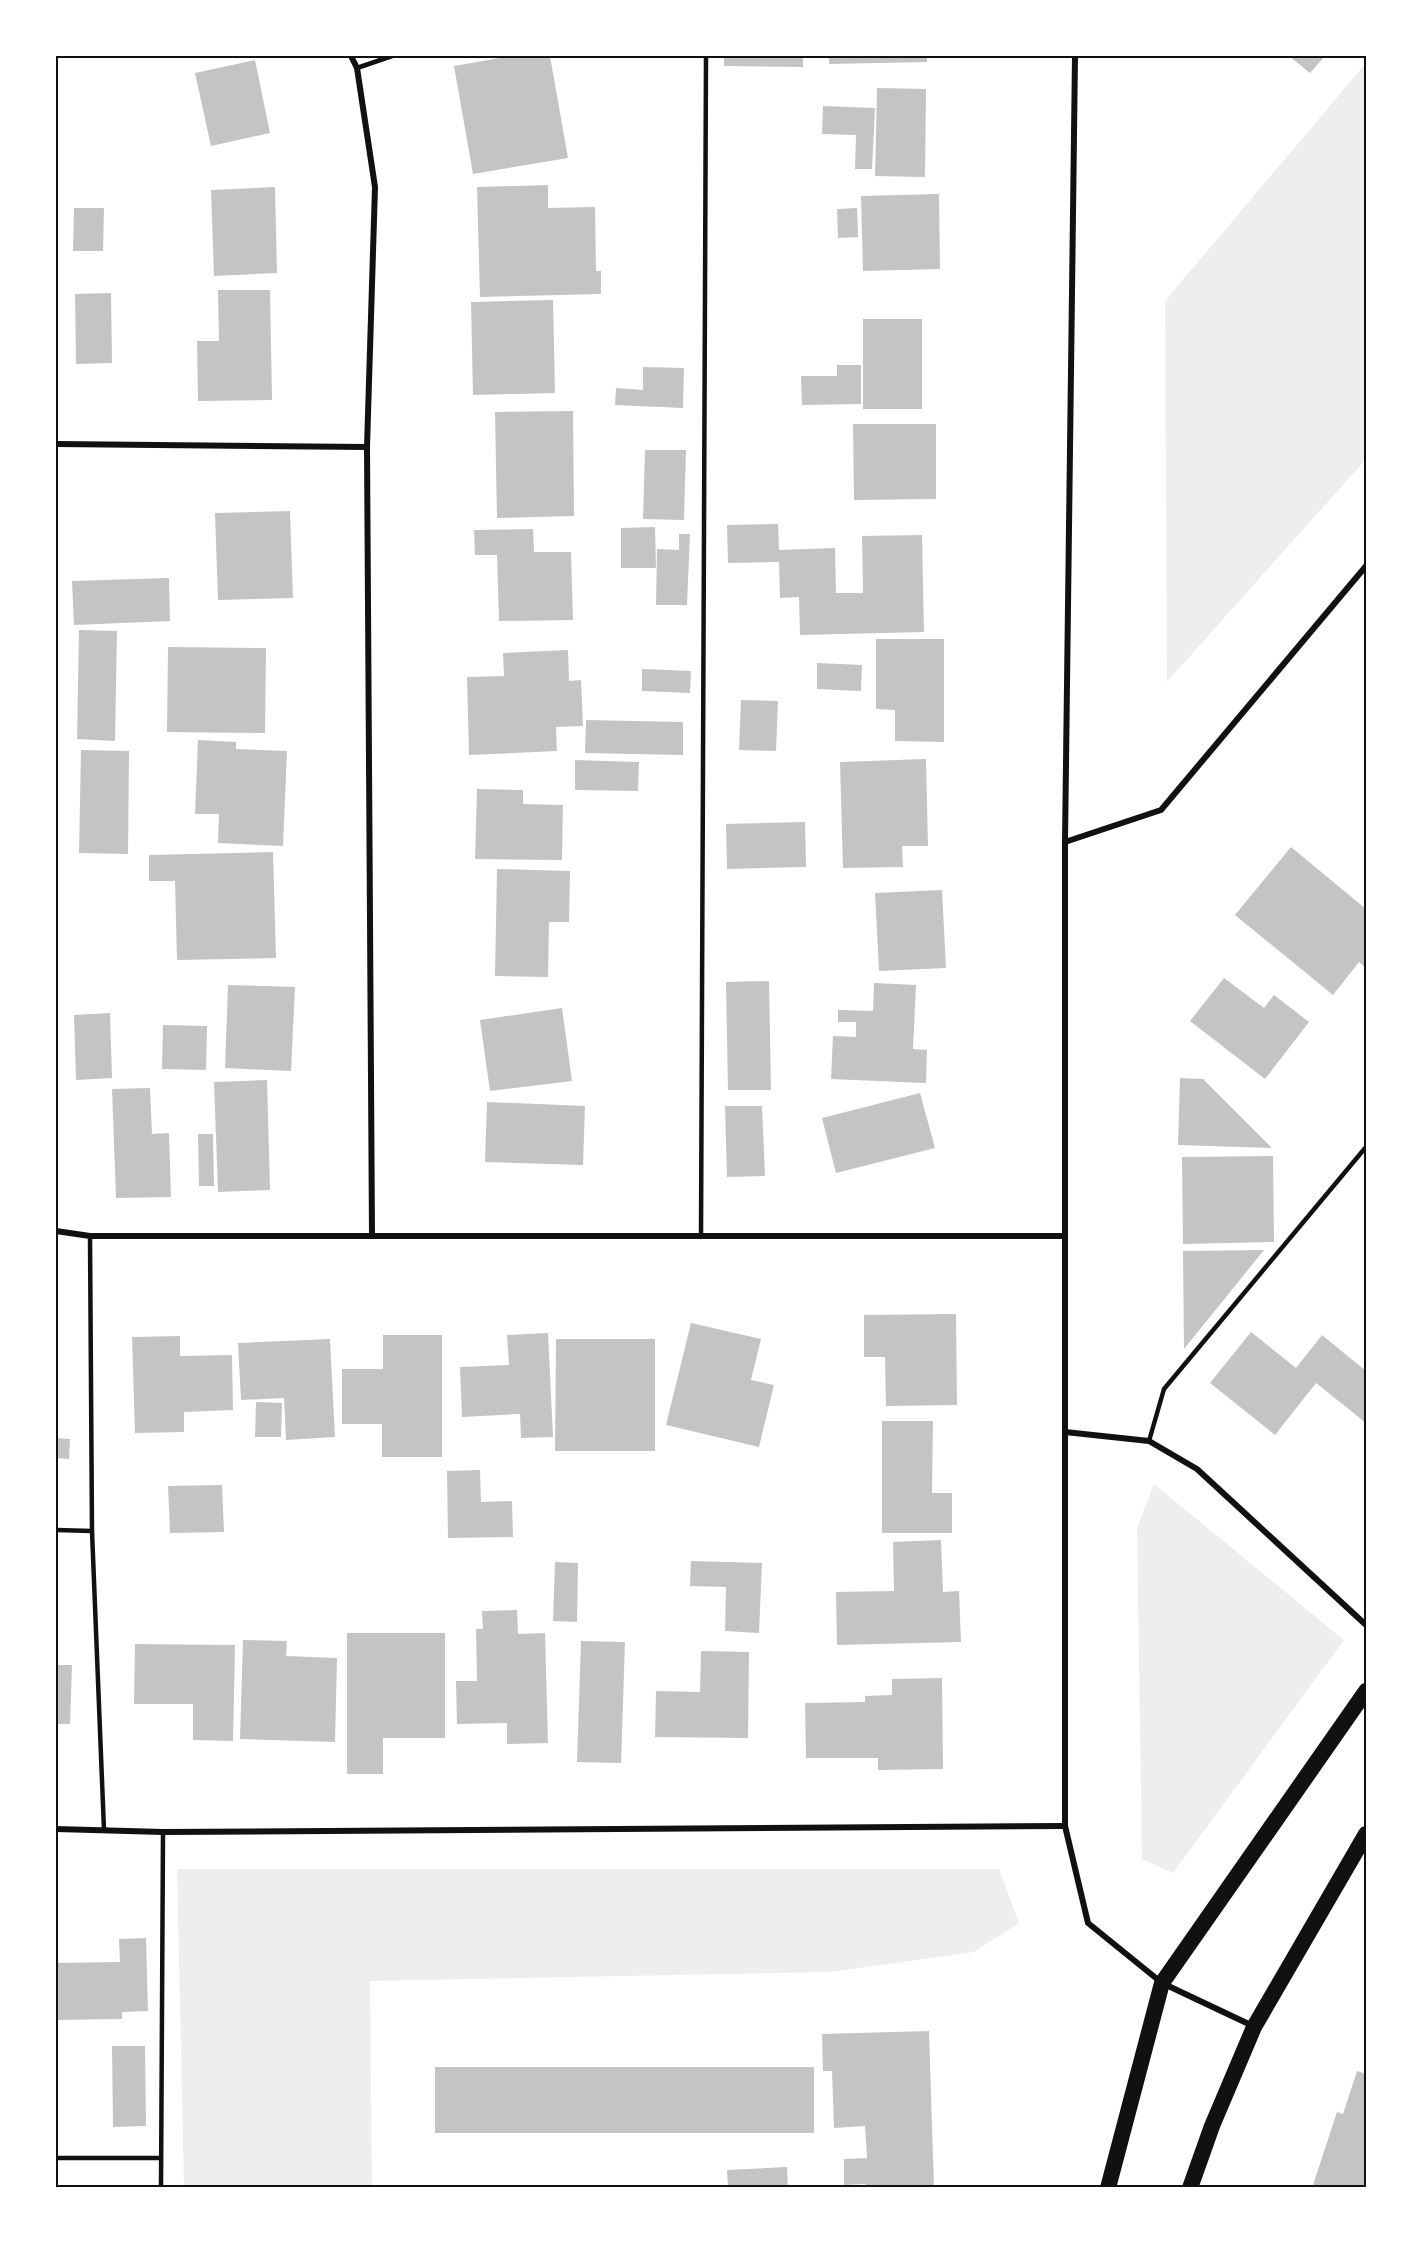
<svg xmlns="http://www.w3.org/2000/svg" width="1422" height="2243" viewBox="0 0 1422 2243" font-family="Helvetica,sans-serif">
  <style>
    .green { fill: #eee }
    .building { fill: #c4c4c4 }
    .lines { fill: none; stroke-linecap: round; stroke-linejoin: round }
    .service { stroke: #111; stroke-width: 4.5 }
    .minor { stroke: #111; stroke-width: 6 }
    .trunk { stroke: #111; stroke-width: 16 }
    .neatline { fill: none; stroke: #111; stroke-width: 2 }
  </style>
  <rect width="100%" height="100%" fill="#fff"/>
  <!-- green -->
  <g class="green">
    <path d="M1366,63V459L1167,682L1165,301Z"/>
    <path d="M1154,1484L1344,1640L1173,1873L1142,1859L1137,1528Z"/>
    <path d="M177,1869H999L1019,1923L974,1952L830,1972L370,1981L372,2187H184Z"/>
  </g>
  <!-- building -->
  <g class="building">
    <path d="M511,56H550L568,158L473,174L454,66Z"/>
    <path d="M724,56H803V67L724,66Z"/>
    <path d="M829,56H927V62L829,64Z"/>
    <path d="M1289,56H1325L1310,73Z"/>
    <path d="M255,60L270,133L211,146L195,73Z"/>
    <path d="M877,88L926,89L925,177L875,176Z"/>
    <path d="M823,106L875,108L872,169H855L856,135L822,134Z"/>
    <path d="M548,185V208L595,207L596,271H601V294L480,297L477,187Z"/>
    <path d="M275,187L277,273L214,276L211,190Z"/>
    <path d="M939,194L940,269L863,271L861,196Z"/>
    <path d="M74,208H104L103,251H73Z"/>
    <path d="M857,208L858,237L838,238L837,209Z"/>
    <path d="M218,290H270L272,400L198,401L197,341H219Z"/>
    <path d="M111,293L112,363L76,364L75,294Z"/>
    <path d="M553,300L555,393L473,395L471,302Z"/>
    <rect x="863" y="319" width="59" height="90"/>
    <path d="M837,365H861V404L802,405L801,376H837Z"/>
    <path d="M643,367L684,368L683,408L615,405L616,388L643,390Z"/>
    <path d="M573,411L574,516L497,518L495,412Z"/>
    <path d="M853,424H936V499L854,500Z"/>
    <path d="M645,450H686L684,520L643,519Z"/>
    <path d="M290,511L293,598L218,600L215,513Z"/>
    <path d="M778,524L779,550L835,548L836,593H863L862,536L922,535L924,632L800,635L799,597L780,598L779,562L728,563L727,525Z"/>
    <path d="M655,527L656,568H621V528Z"/>
    <path d="M533,529L534,552H571L573,620L499,621L497,555H475L474,530Z"/>
    <path d="M679,534H690L687,605H656L657,549L679,550Z"/>
    <path d="M169,578L170,621L74,625L72,581Z"/>
    <path d="M79,630L117,631L115,741L77,739Z"/>
    <path d="M876,639H944V742L895,741V710L876,709Z"/>
    <path d="M168,647L266,648L265,733L167,732Z"/>
    <path d="M568,650L569,681L581,680L583,726L556,727L557,751L469,755L467,677L504,676L503,653Z"/>
    <path d="M817,663L862,665L861,691L817,689Z"/>
    <path d="M642,669L691,671L690,693L642,691Z"/>
    <path d="M741,700L778,701L776,751L739,750Z"/>
    <path d="M586,720L683,722V755L585,753Z"/>
    <path d="M198,740L236,742V749L287,751L283,846L218,843L219,814H195Z"/>
    <path d="M81,750L129,751L128,854L79,853Z"/>
    <path d="M926,759L928,846H902L903,867L843,868L840,762Z"/>
    <path d="M575,760L639,762L638,791L575,790Z"/>
    <path d="M477,789L523,790V804L563,805L562,860L475,859Z"/>
    <path d="M805,822L806,867L727,869L726,824Z"/>
    <path d="M1291,847L1366,909V968L1359,962L1333,995L1235,915Z"/>
    <path d="M273,852L276,958L177,960L175,881H149V855Z"/>
    <path d="M497,869L570,871L569,922H549L548,977L495,976Z"/>
    <path d="M942,890L946,968L879,971L875,893Z"/>
    <path d="M1224,978L1264,1008L1274,995L1309,1022L1265,1079L1190,1021Z"/>
    <path d="M769,981L771,1090H728L726,982Z"/>
    <path d="M874,983L916,985L913,1049L927,1050L926,1083L831,1079L833,1036L856,1037V1022H838V1010L873,1011Z"/>
    <path d="M228,985L295,987L291,1071L225,1068Z"/>
    <path d="M562,1008L572,1081L490,1091L480,1020Z"/>
    <path d="M110,1013L112,1078L76,1080L74,1015Z"/>
    <path d="M163,1025L207,1026L206,1070L162,1069Z"/>
    <path d="M1180,1078L1203,1079L1272,1148L1178,1145Z"/>
    <path d="M267,1080L270,1190L218,1192L214,1082Z"/>
    <path d="M150,1088L152,1134L169,1133L171,1197L116,1198L112,1089Z"/>
    <path d="M920,1093L935,1148L836,1173L822,1118Z"/>
    <path d="M487,1102L585,1106L583,1165L485,1162Z"/>
    <path d="M725,1106H762L765,1176L727,1177Z"/>
    <path d="M198,1134H213L214,1186H199Z"/>
    <path d="M1273,1156L1274,1242L1183,1244L1182,1157Z"/>
    <path d="M1264,1250L1184,1349L1183,1251Z"/>
    <path d="M956,1314L957,1405L886,1406L885,1357H864V1315Z"/>
    <path d="M691,1323L761,1339L751,1380L774,1385L759,1447L666,1425Z"/>
    <path d="M1251,1332L1296,1368L1322,1335L1366,1371V1423L1316,1383L1275,1435L1210,1383Z"/>
    <path d="M548,1333L553,1437L521,1438L520,1414L462,1417L460,1367L509,1365L507,1335Z"/>
    <path d="M383,1335H442V1457H382V1424H342V1369H383Z"/>
    <path d="M180,1336V1356L232,1355L233,1410L184,1412V1432L135,1433L132,1337Z"/>
    <path d="M330,1339L335,1437L286,1440L284,1398L241,1400L238,1343Z"/>
    <path d="M556,1339H655V1451H555Z"/>
    <path d="M256,1402L282,1403L281,1437H255Z"/>
    <path d="M882,1421H933L932,1493H952V1533H882Z"/>
    <path d="M56,1438L70,1439L69,1459L56,1458Z"/>
    <path d="M480,1470L481,1502L512,1501L513,1537L448,1538L447,1471Z"/>
    <path d="M222,1485L224,1532L170,1533L168,1486Z"/>
    <path d="M941,1540L943,1592L959,1591L961,1642L837,1645L836,1592L894,1591L893,1542Z"/>
    <path d="M691,1561L762,1563L759,1633L725,1631L726,1587L690,1586Z"/>
    <path d="M555,1562L578,1563L577,1622L553,1621Z"/>
    <path d="M517,1610L518,1634L545,1633L548,1743L507,1744V1723L457,1724L456,1681H477L476,1629H483L482,1611Z"/>
    <path d="M347,1633H445V1738H383V1774H347Z"/>
    <path d="M243,1640L287,1641L286,1656L337,1658L335,1742L240,1739Z"/>
    <path d="M581,1641L625,1642L621,1763L577,1762Z"/>
    <path d="M135,1644L235,1645L233,1741L193,1740V1704H134Z"/>
    <path d="M701,1651L749,1652L748,1738L655,1737L656,1691L700,1692Z"/>
    <path d="M56,1665H72L70,1724H56Z"/>
    <path d="M942,1678L943,1769L878,1770V1758H806L805,1703L865,1702V1696L892,1695V1679Z"/>
    <path d="M146,1938L148,2011L122,2012V2019L56,2020V1963L120,1962L119,1939Z"/>
    <path d="M929,2031L934,2188H866L865,2184L844,2185V2159L867,2158L865,2126L834,2128L832,2071H823L822,2034Z"/>
    <path d="M112,2046H145L146,2126L113,2127Z"/>
    <rect x="435" y="2067" width="379" height="66"/>
    <path d="M1357,2071L1366,2074V2188H1320L1313,2185L1337,2112L1343,2114Z"/>
    <path d="M787,2167L788,2188H728L727,2170Z"/>
  </g>
  <g class="lines">
    <!-- service -->
    <g class="service">
      <path d="M357,68L392,56"/>
      <path d="M90,1236L92,1531L104,1830"/>
      <path d="M701,1237L706,56"/>
      <path d="M1149,1441L1164,1389L1366,1147"/>
      <path d="M56,1530L92,1531"/>
      <path d="M56,2158H161"/>
      <path d="M161,2188L163,1832"/>
    </g>
    <!-- minor -->
    <g class="minor">
      <path d="M351,56L357,68L375,187L367,447L372,1236"/>
      <path d="M1075,56L1065,842V1826L1088,1923L1162,1983L1253,2026"/>
      <path d="M56,444L367,447"/>
      <path d="M1065,842L1161,810L1366,566"/>
      <path d="M56,1231L90,1236H1065"/>
      <path d="M1065,1432L1149,1441L1197,1469L1366,1625"/>
      <path d="M56,1829L163,1832L1065,1826"/>
    </g>
    <!-- trunk -->
    <g class="trunk">
      <path d="M1108,2188L1162,1983L1366,1691"/>
      <path d="M1190,2188L1212,2126L1254,2027L1366,1834"/>
    </g>
  </g>
  <!-- border -->
  <rect width="1422" height="2243" fill="none" stroke="#ffffff" stroke-width="114"/>
  <rect x="57" y="57" width="1308" height="2129" class="neatline"/>
</svg>
